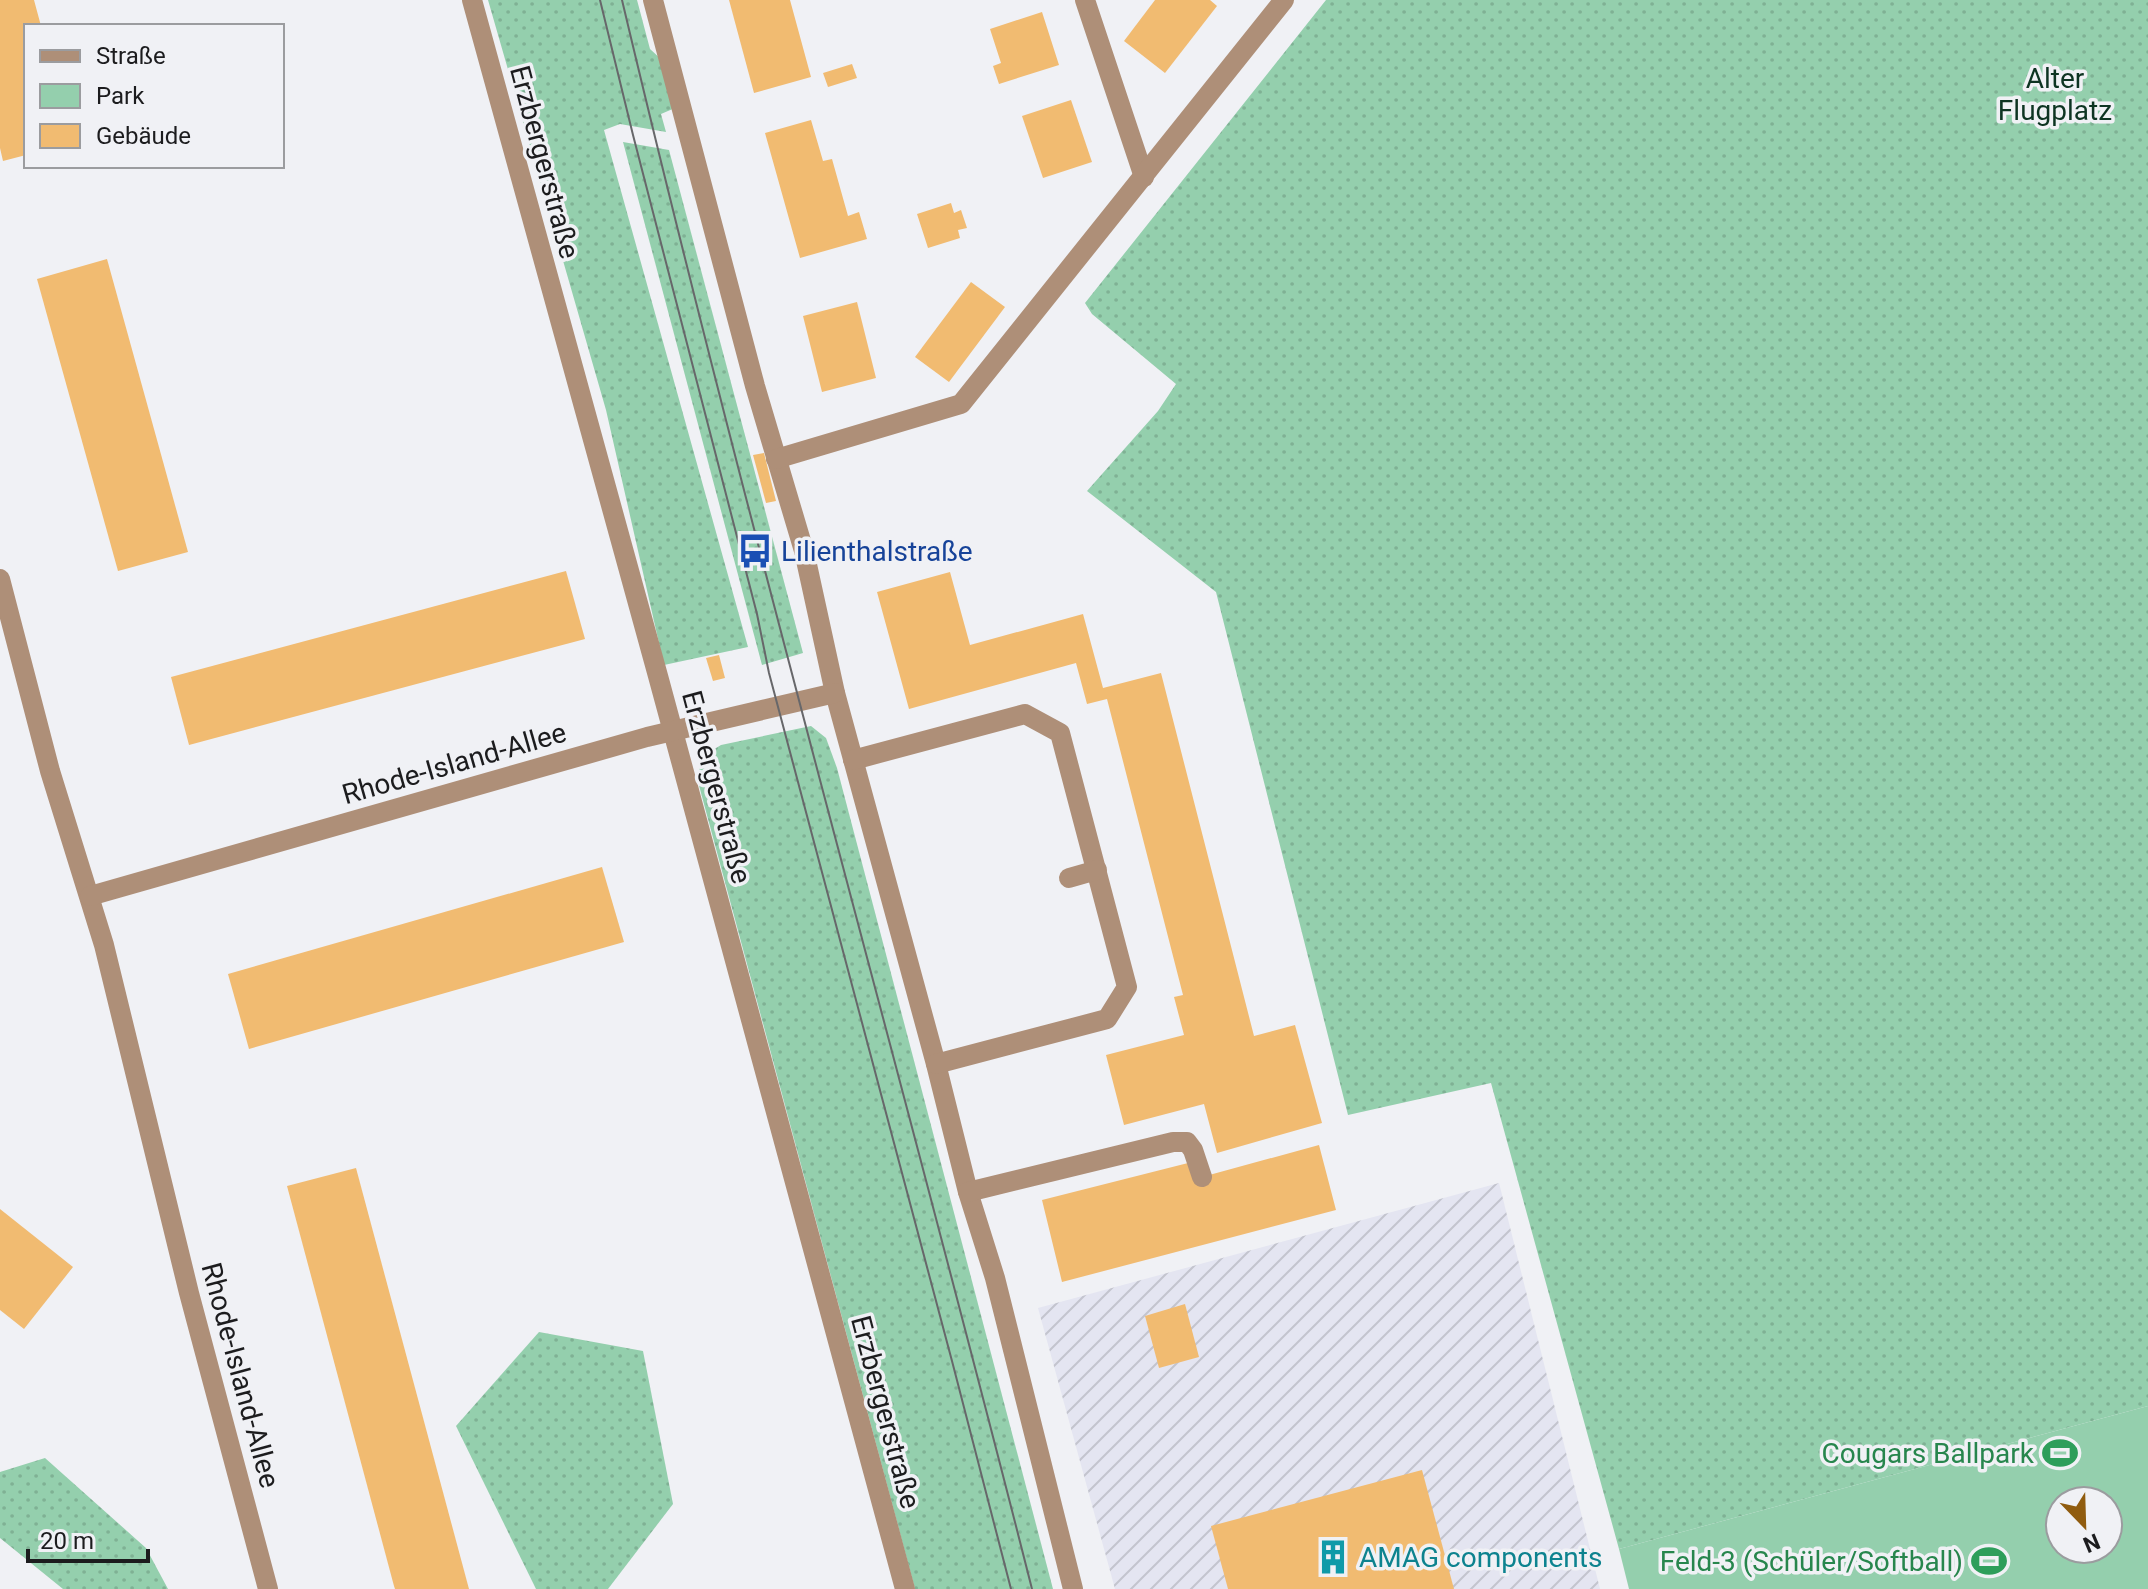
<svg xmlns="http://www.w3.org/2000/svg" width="2148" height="1589" viewBox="0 0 2148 1589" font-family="Roboto,sans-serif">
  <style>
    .industrial { fill: url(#industrial-furrows) }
    .green { fill: url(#green-dots) }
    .pitch { fill: #94cfad; fill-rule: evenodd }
    .building { fill: #f1bb71 }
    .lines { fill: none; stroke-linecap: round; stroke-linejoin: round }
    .minor { stroke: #ae8f78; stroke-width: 20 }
    .tram { stroke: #67676a; stroke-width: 2 }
    .labels { text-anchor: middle; stroke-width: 7; stroke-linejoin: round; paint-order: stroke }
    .park-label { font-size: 28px; fill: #0d3422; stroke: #f0f1f5 }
    .street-label { font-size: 28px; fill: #1c1c1e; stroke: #f0f1f5 }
    .transit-label { font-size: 28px; fill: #164399; stroke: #f0f1f5; text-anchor: start }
    .leisure-label { font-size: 28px; fill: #27864d; stroke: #f0f1f5; text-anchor: end }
    .culture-label { font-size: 28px; fill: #0d838f; stroke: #f0f1f5; text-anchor: start }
  </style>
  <defs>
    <pattern id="industrial-furrows" width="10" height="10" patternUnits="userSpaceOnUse" patternTransform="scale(2)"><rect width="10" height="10" fill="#e4e5f1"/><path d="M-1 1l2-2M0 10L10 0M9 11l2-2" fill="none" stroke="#c3c4ce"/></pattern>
    <pattern id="green-dots" width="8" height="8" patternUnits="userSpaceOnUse" patternTransform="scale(2)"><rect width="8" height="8" fill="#94cfad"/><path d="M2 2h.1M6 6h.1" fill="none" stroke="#7fb194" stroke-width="1.8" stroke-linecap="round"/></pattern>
  </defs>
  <rect width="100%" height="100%" fill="#f0f1f5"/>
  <!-- industrial -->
  <path class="industrial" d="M1499,1183L1600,1589H1115L1038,1308Z"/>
  <!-- green -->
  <g class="green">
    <path d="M488,0H637L650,49L662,60L675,108L661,114L666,132L620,124L604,130L748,647L664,665L606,410Z"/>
    <path d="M1326,0H2148V1406L1619,1549L1491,1083L1348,1115L1216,592L1087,491L1158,411L1176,384L1092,314L1085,303Z"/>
    <path d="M623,142L669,150L803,653L762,665Z"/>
    <path d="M811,726L826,738L837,768L1053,1589H915L697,778L703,756L721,745Z"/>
    <path d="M539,1332L643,1351L673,1504L608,1589H536L456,1426Z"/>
    <path d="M45,1458L146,1548L168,1589H63L0,1538V1472Z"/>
  </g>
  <!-- pitch -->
  <path class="pitch" d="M2148,1406V1589H1629L1619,1549ZM2060,1501H2108V1549H2060Z"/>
  <!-- building -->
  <g class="building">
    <path d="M0,0H34L41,26H26V155L3,161L0,148Z"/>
    <path d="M729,0H790L811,77L754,93Z"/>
    <path d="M1155,0H1210L1217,6L1165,73L1124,41Z"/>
    <path d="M1042,12L1059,65L999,84L993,66L1001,63L990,29Z"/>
    <path d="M852,64L857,78L828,87L823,73Z"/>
    <path d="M1071,100L1092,162L1043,178L1022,116Z"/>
    <path d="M811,120L823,161L832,159L848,216L859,212L867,239L800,258L765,133Z"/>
    <path d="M951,203L954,213L961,210L967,228L958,230L960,238L928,248L917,214Z"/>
    <path d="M107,259L188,552L118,571L37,279Z"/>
    <path d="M971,282L1005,307L949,382L915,357Z"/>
    <path d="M857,302L876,378L822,392L803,316Z"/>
    <path d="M764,453L776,501L766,503L753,455Z"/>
    <path d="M566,571L585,639L189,745L171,677Z"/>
    <path d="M950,572L970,645L1083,614L1103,688L1161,673L1254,1036L1295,1025L1322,1123L1217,1153L1204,1104L1124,1125L1106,1055L1184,1035L1174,997L1183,995L1107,699L1087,704L1076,663L909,709L877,592Z"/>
    <path d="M719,655L725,678L713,681L706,658Z"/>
    <path d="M602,867L624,942L249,1049L228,974Z"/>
    <path d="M1319,1145L1336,1210L1062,1282L1042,1200L1192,1162L1202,1177Z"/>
    <path d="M356,1168L469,1589H395L394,1586L287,1186Z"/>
    <path d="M0,1209L73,1267L24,1329L0,1310Z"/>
    <path d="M1185,1304L1199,1357L1159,1368L1145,1316Z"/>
    <path d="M1422,1470L1454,1589H1228L1211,1526Z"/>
  </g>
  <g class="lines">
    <!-- minor -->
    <g class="minor">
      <path d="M472,0L658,676L905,1589"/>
      <path d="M653,0L755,386L804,551L835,693L936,1064L968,1192L995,1278L1073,1589"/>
      <path d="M1085,0L1144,177"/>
      <path d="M776,459L961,404L1284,0"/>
      <path d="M0,579L50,771L104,945L189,1293L268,1589"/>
      <path d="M853,760L1025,714L1060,733L1127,987L1107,1019L936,1064"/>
      <path d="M1069,878L1097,870"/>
      <path d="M90,896L647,737L835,693"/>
      <path d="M968,1192L1173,1142H1187L1193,1150L1202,1177"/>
    </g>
    <!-- tram -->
    <g class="tram">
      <path d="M600,0L633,135L757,614L769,673L952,1361L1011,1589"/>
      <path d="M622,0C748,532 898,1059 1032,1589"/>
    </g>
  </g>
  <!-- icons -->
  <defs>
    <g id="bus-bare" transform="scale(2.76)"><path d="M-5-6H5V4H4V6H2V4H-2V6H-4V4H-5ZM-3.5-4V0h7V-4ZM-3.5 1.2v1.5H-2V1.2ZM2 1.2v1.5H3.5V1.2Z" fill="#1a4fb4" stroke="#f0f1f5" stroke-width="2.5" paint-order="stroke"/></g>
    <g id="stadium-bare" transform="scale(2.76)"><path d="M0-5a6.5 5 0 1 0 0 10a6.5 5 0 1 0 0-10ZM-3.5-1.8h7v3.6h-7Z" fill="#2e9e5b" stroke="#f0f1f5" stroke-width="2.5" paint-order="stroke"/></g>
    <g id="building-bare" transform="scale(2.76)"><path d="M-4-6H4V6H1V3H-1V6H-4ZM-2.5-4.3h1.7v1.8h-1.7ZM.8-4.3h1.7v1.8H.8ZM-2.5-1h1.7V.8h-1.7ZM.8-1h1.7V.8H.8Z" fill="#0f9aa8" stroke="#f0f1f5" stroke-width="2.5" paint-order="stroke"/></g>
  </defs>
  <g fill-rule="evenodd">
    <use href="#bus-bare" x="755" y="551"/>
    <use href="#stadium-bare" x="2060" y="1453"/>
    <use href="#building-bare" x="1333" y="1557"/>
    <use href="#stadium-bare" x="1989" y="1561"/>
  </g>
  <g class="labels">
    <!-- park labels -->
    <g class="park-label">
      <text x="2055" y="88">Alter<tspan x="2055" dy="32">Flugplatz</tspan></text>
    </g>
    <!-- street labels -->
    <g class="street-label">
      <text transform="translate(545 162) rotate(75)" y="10">Erzbergerstraße</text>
      <text transform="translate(454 763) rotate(-16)" y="10">Rhode-Island-Allee</text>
      <text transform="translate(717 787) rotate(75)" y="10">Erzbergerstraße</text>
      <text transform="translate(241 1375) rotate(75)" y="10">Rhode-Island-Allee</text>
      <text transform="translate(886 1412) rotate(75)" y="10">Erzbergerstraße</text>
    </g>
    <!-- transit labels -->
    <g class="transit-label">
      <text x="781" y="561">Lilienthalstraße</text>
    </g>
    <!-- leisure labels -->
    <g class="leisure-label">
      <text x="2034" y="1463">Cougars Ballpark</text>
      <text x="1963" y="1571">Feld-3 (Schüler/Softball)</text>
    </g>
    <!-- culture labels -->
    <g class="culture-label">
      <text x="1359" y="1567">AMAG components</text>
    </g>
  </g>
  <!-- legend -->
  <rect x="24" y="24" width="260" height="144" fill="#f0f1f5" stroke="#9b9c9f" stroke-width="2"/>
  <rect x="40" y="50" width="40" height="12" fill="#ae8f78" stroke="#9b9c9f" stroke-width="2"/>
  <text x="96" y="64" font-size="24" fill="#1c1c1e">Straße</text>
  <rect x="40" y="84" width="40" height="24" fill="#94cfad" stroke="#9b9c9f" stroke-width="2"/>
  <text x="96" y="104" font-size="24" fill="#1c1c1e">Park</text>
  <rect x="40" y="124" width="40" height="24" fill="#f1bb71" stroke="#9b9c9f" stroke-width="2"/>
  <text x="96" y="144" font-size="24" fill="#1c1c1e">Gebäude</text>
  <!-- north arrow -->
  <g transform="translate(2084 1525) rotate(157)"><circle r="38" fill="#f0f1f5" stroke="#9b9c9f" stroke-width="2"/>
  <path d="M0-6L14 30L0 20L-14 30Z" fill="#905c0f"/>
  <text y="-12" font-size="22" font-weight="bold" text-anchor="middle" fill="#1c1c1e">N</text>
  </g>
  <!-- scale -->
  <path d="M28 1549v12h120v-12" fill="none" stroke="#1c1c1e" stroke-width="4"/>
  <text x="40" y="1549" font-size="24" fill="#1c1c1e" stroke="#f0f1f5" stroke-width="6" paint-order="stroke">20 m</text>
</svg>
